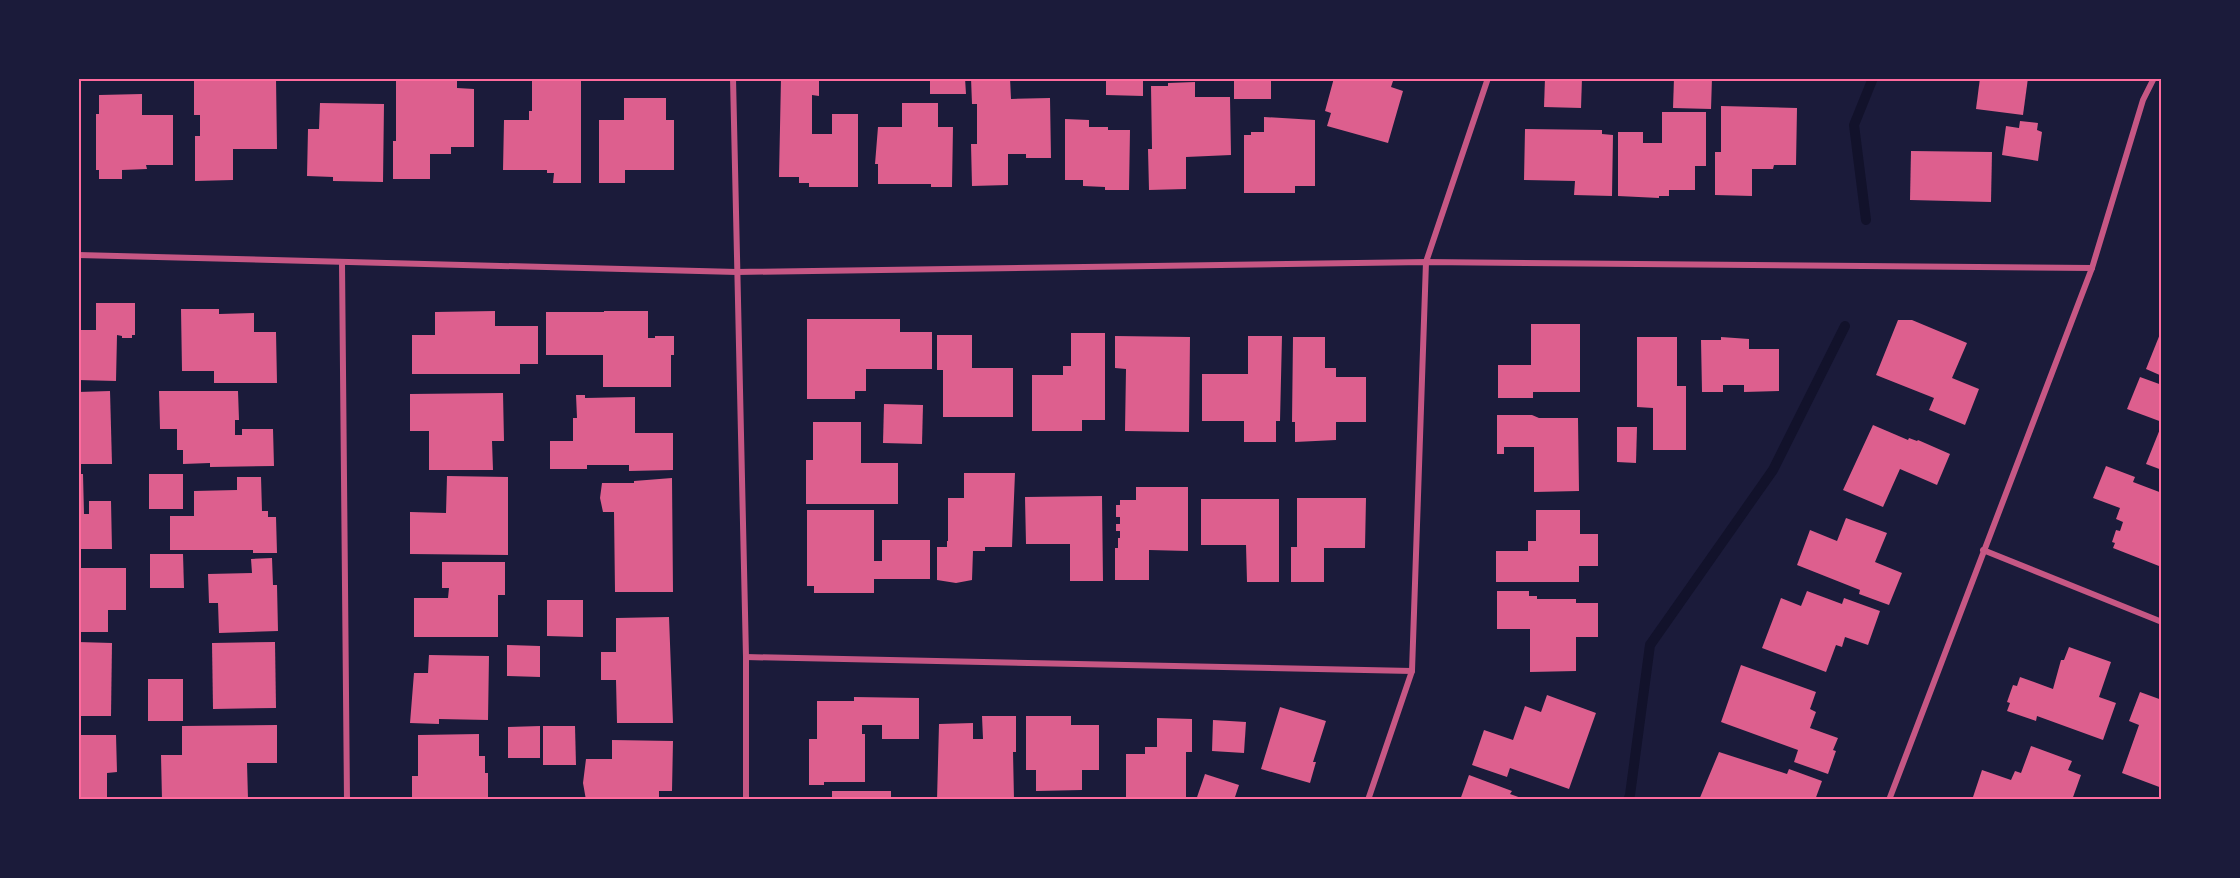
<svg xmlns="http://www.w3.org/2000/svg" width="2240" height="878" viewBox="0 0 2240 878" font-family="'Noto Sans',sans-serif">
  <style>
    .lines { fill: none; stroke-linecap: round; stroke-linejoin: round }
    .stream { stroke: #12122b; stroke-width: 10 }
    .building { fill: #dd5f8e }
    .minor { stroke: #c65784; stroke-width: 6 }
    .neatline { fill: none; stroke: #ff6b9d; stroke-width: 2 }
  </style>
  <rect width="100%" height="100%" fill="#1b1b3a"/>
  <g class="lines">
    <!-- stream -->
    <g class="stream">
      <path d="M1866,220L1854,125L1873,78"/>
      <path d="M1628,800L1630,795L1650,645L1773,470L1845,326"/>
    </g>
  </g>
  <!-- building -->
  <g class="building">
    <path d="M194,78H276L277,149H233V180L195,181V136H200V115H194Z"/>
    <path d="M396,78H457V88L474,89V147H451V154H430V179H393V141H396Z"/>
    <path d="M532,78H581V183H553L554,173H547V170H503L504,120H529V111H532Z"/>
    <path d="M781,78H819V96L812,95V134H832V114H858V187H809V183H799V177H779Z"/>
    <path d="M930,78H965L966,94H930Z"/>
    <path d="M971,78H1010L1011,99L1050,98L1051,158H1026V154H1008V185L972,186L971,144H977V104H972Z"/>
    <path d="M1106,78H1143V96L1106,95Z"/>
    <rect x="1234" y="78" width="37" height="21"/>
    <path d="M1334,78H1394L1391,87L1403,91L1388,143L1327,126L1331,113L1325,111Z"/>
    <path d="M1545,78H1582L1581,108L1544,107Z"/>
    <path d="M1674,78H1712L1711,109L1673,108Z"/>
    <path d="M1980,78H2028L2023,115L1976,109Z"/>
    <path d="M1195,82V97H1230L1231,155L1186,157V189L1149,190L1148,149H1152L1151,86H1168V83Z"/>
    <path d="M142,94V115H173V165H146L147,169L122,170V179H99V170H96V114H99V95Z"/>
    <path d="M624,98H666V120H674V170H625V183H599V120H624Z"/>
    <path d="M320,103L384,104L383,182L333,181V177L307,176L308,129H319Z"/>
    <path d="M902,103H938V127H953L952,187H931V184H878V164H875L878,127H902Z"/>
    <path d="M1721,106L1797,108L1796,165H1774L1773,169H1752V196L1715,195V152H1721Z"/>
    <path d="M1662,112H1706V166H1695V190H1669V196H1659V198L1618,196V132H1643V143H1662Z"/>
    <path d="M1264,117L1315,120V186H1295V193H1244V135H1251V132H1264Z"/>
    <path d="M1065,119L1089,120V127H1108V130H1130L1129,190H1105V187L1083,186V180H1065Z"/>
    <path d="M2020,121L2038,123L2037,130L2042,132L2038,161L2002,155L2006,126L2019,128Z"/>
    <path d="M1525,129L1602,130V134L1613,135L1612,196L1574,195L1575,181L1524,180Z"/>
    <path d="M1911,151L1992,152L1991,202L1910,200Z"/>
    <path d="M96,303H135V335H132V338H122V336L117,335L116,381L78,380V330H96Z"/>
    <path d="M181,309H219V314L254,313V332H276L277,383H214V371H182Z"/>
    <path d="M495,311V326H538V364H520V374H412V335H435V312Z"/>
    <path d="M604,311H648V338H655V336H674V355H671V387H603V355H546V312H604Z"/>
    <path d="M807,319H900V332H932V369H866V391H855V399H807Z"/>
    <path d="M1898,320H1912L1967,343L1952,378L1979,389L1965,425L1929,410L1934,398L1876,375Z"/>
    <path d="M1531,324H1580V392H1533V398H1498V365H1531Z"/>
    <path d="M1071,333H1105V420H1082V431H1032V375H1063V366H1071Z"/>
    <path d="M2160,334L2162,335V376L2146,369Z"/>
    <path d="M937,335H972V368H1013V417H943V370H937Z"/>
    <path d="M1115,336L1190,337L1189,432L1125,431L1126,369L1115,368Z"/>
    <path d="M1248,336H1282L1280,421H1276V442H1244V421H1202V374H1248Z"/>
    <path d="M1293,337H1325V368H1336V377H1366V422H1336V440L1295,442V422H1292Z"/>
    <path d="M1637,337H1677V386H1686V450H1653V408L1637,407Z"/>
    <path d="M1721,337L1749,339V349H1779V391L1744,392V385H1723V392H1702L1701,340H1721Z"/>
    <path d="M2140,377L2162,385V422L2127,409Z"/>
    <path d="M110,391L112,464H78V392Z"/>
    <path d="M159,391H238L239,420H235V435H242V429H273L274,466L210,467V463L183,464V450H177V429H160Z"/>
    <path d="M503,393L504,441H492L493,470H429V431H410V394Z"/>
    <path d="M576,395H585V398L635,397V433H673V470L629,471V465H587V469H550V441H573V418H577Z"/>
    <path d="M884,404L923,405L922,444L883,443Z"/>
    <path d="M1497,415H1532L1539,418H1578L1579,491L1534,492V447H1504V454H1497Z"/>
    <path d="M813,422H861V463H898V504H806V460H813Z"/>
    <path d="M2162,424V470L2146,464Z"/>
    <path d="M1873,425L1908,440L1909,438L1917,441L1918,440L1950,454L1937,485L1900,469L1883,507L1843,490Z"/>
    <path d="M1617,427H1637L1636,463L1617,462Z"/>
    <path d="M2106,466L2135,477L2133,482L2162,493V558L2159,566L2113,548L2115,543L2112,542L2116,530L2120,531L2123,522L2116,519L2120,508L2093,498Z"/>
    <path d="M964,473H1015L1012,547H985V551H973L972,580L956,583L937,580V547H947V541H948V498H964Z"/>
    <path d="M78,474H83L84,514H89V501H111L112,549H78Z"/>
    <rect x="149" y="474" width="34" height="35"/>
    <path d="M447,476L508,477V555L410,554V512L446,513Z"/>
    <path d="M237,477H261L262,511H268V517H276L277,553H253V550H170V516H194V491L237,490Z"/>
    <path d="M672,478L673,592H615L614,512H603L600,498L602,483H634V481Z"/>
    <path d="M1136,487H1188V551L1149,550V580H1115V548H1118V538H1120V531H1116V524H1120V517H1116V505H1120V500H1136Z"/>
    <path d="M1102,496L1103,581H1070V544H1026L1025,497Z"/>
    <path d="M1297,498H1366L1365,548H1324V582H1291V547H1297Z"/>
    <path d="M1201,499H1279V582H1247L1246,545H1201Z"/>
    <path d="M807,510H874V561H882V540H930V579H874V593H814V586H807Z"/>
    <path d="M1536,510H1580V534H1598V566H1579V582H1496V551H1528V541H1536Z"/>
    <path d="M1846,518L1887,533L1875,562L1902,573L1889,605L1859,594L1860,590L1797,565L1810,530L1837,541Z"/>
    <path d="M150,554H183L184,588H150Z"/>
    <path d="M272,558L273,585H277L278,631L219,633L218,603H209L208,574L252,573L251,559Z"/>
    <path d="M442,562H505V595H498V637H414V598H448L449,588H442Z"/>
    <path d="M78,568H126V610H108V632H78Z"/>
    <path d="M1497,591H1529V596H1537V599H1576V603H1598V637H1576V671L1530,672V629H1497Z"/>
    <path d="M1807,591L1842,604L1844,598L1880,611L1868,645L1845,637L1842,647L1836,645L1826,672L1762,648L1781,598L1801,606Z"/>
    <path d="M547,600H583V637L547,636Z"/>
    <path d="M669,617L673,723H617L616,680H601V652H616V618Z"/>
    <path d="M78,642L112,643L111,716H78Z"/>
    <path d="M275,642L276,708L213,709L212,643Z"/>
    <path d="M507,645L540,646V677L507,676Z"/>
    <path d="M2069,647L2111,662L2099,697L2116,703L2103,740L2037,716L2036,721L2007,711L2010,703L2007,702L2013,685L2017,686L2020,677L2053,689L2061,660H2064Z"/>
    <path d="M429,655L489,656L488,720L439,719V724L410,723L414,673H428Z"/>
    <path d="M1741,665L1816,692L1810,709L1816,712L1810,728L1838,738L1833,750L1836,751L1828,774L1794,762L1798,750L1721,722Z"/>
    <rect x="148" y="679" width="35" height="42"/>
    <path d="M2140,692L2162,700V788L2122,773L2139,725L2129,721Z"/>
    <path d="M1547,695L1596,713L1569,789L1510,768L1507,777L1472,765L1484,730L1513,740L1525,706L1541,712Z"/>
    <path d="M854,697L919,698V739H882V725H862V734H865V782H824V785H809V739H817V701H854Z"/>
    <path d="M1280,707L1326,721L1313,762H1316L1310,783L1261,769Z"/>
    <path d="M982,716H1016V752H1013L1014,799L937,800L939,724L973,723V739H983Z"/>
    <path d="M1026,716H1071V725H1099V770H1082V790L1036,791V770H1026Z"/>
    <path d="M1157,718L1192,719V752H1186V800H1126V754H1145V747H1157Z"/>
    <path d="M1213,720L1246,722L1244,753L1212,751Z"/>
    <path d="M277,725V763H247L248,799L162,800L161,755H182V726Z"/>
    <path d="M540,726V758H508V727Z"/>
    <path d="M543,726H575L576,765H543Z"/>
    <path d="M479,734V756H485V773H488V800H412V776H418V735Z"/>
    <path d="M78,735H116L117,772L107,773V798H78Z"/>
    <path d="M612,740L673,741L672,791H659V800H586L583,783L586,759H612Z"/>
    <path d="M2031,746L2072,761L2068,770L2081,775L2072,800H1972L1982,770L2011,780L2015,771L2021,773Z"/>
    <path d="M1719,752L1787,774L1789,769L1822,781L1815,800H1699Z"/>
    <path d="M1205,774L1239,785L1234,800H1196Z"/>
    <path d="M1469,775L1512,791L1510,794L1527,800H1460Z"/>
    <rect x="832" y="791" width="59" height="9"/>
  </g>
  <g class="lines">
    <!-- minor -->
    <g class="minor">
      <path d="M733,78L746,657V800"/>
      <path d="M78,255L737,272L1426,262L2092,268"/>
      <path d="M342,263L347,800"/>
      <path d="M1983,550L2162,622"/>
      <path d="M746,657L1412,671"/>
      <path d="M1368,800L1412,671L1426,262L1488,78"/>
      <path d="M1889,800L2092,268L2143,100L2154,78"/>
    </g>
  </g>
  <!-- border -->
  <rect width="2240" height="878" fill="none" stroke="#1b1b3a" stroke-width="159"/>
  <rect x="80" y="80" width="2080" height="718" class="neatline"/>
</svg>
